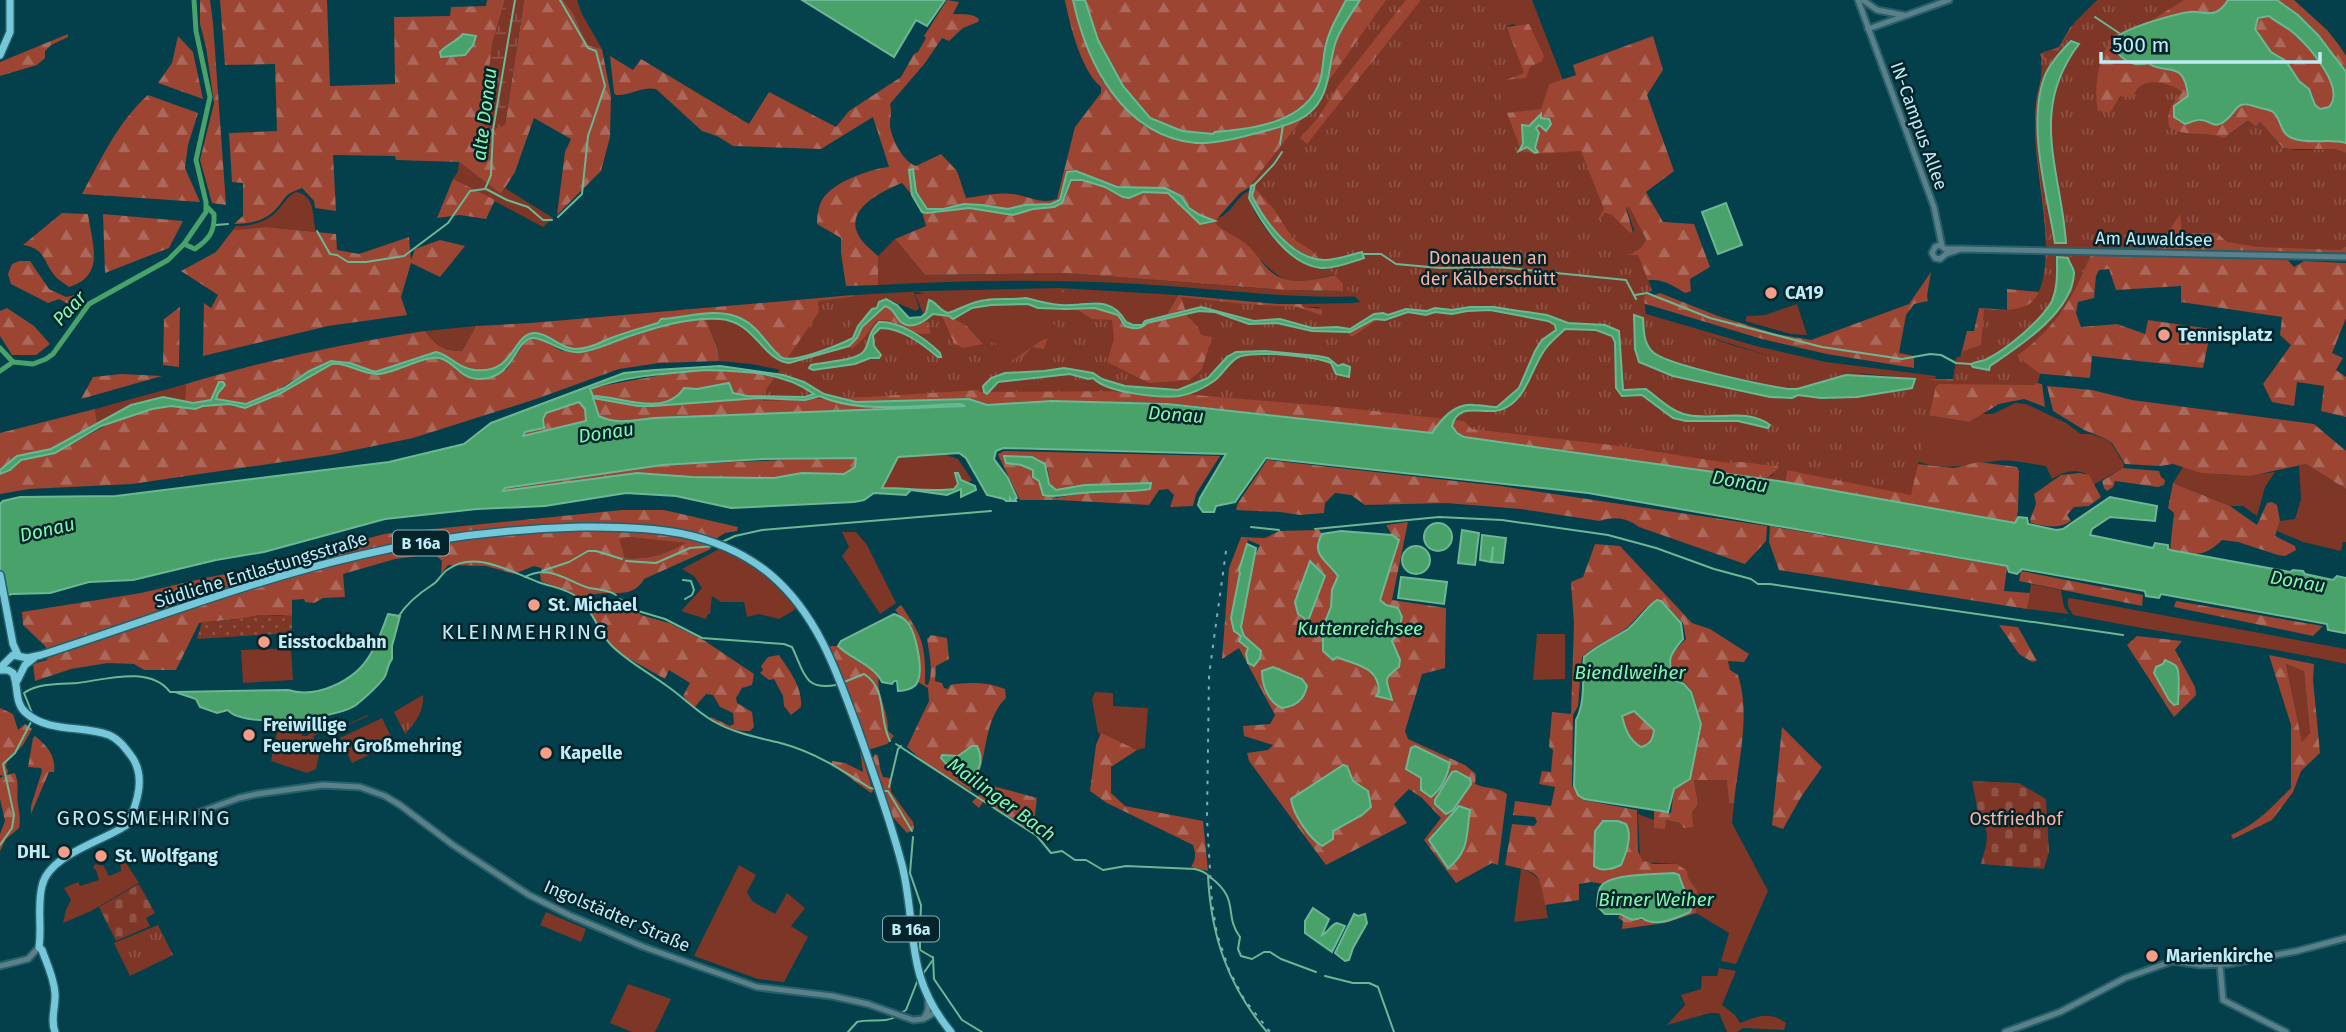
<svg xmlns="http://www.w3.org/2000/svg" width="2346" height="1032" viewBox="0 0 2346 1032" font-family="'Fira Sans',sans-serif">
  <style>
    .grass { fill: #7e3626 }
    .forest { fill: url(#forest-firs); fill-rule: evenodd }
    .wetland { fill: url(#wetland-marsh) }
    .cemetery { fill: url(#cemetery-stones) }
    .park { fill: url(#park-tufts) }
    .garden { fill: url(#garden-dots) }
    .water { fill: #48a26a; stroke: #6cb894; stroke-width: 2; fill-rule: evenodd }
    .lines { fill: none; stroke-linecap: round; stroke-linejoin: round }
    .stream { stroke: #6cb894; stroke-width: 2 }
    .river { stroke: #48a26a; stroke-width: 5 }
    .minor-casing { stroke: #255f6a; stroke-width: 9 }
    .major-casing { stroke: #255f6a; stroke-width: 10 }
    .minor { stroke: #5b8089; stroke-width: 5 }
    .major { stroke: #77c7da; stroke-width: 7 }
    .rail { stroke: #7cafba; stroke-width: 2; stroke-dasharray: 3.5 7; stroke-linecap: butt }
    .poi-dot { fill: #f49e89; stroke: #03242b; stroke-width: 2.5 }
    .labels { text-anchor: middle; stroke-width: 5; stroke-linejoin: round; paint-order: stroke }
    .shield { fill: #03242b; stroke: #87b0ba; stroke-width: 2 }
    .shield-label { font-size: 16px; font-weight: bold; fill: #bfecf7 }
    .street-label { font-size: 18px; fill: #bfecf7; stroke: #03242b }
    .park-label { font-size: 18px; fill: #fcb3a1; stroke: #03242b }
    .poi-label { font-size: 18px; font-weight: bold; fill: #bfecf7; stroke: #03242b; text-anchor: start }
    .water-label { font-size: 19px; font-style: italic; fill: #83f8ae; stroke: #03242b }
    .quarter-label { font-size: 21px; letter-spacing: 2px; fill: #bfecf7; stroke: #03242b }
  </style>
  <defs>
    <pattern id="forest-firs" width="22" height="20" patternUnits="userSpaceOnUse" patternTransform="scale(1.75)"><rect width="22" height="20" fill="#9b4532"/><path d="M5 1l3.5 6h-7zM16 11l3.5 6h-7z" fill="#ab695b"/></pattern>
    <pattern id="wetland-marsh" width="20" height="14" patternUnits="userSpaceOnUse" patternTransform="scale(1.75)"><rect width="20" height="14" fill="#7e3626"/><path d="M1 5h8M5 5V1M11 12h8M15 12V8" fill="none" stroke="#8e5346"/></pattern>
    <pattern id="cemetery-stones" width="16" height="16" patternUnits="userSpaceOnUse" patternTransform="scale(1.75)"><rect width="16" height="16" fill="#7e3626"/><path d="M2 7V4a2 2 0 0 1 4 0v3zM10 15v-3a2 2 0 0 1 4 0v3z" fill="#8e5346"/></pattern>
    <pattern id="park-tufts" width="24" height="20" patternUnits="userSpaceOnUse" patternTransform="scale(1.75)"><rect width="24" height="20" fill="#7e3626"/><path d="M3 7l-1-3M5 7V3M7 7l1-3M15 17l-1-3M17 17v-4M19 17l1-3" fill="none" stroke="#8e5346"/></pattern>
    <pattern id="garden-dots" width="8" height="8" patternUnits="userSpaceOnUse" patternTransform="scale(1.75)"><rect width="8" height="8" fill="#7e3626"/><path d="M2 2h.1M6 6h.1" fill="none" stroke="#8e5346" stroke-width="1.8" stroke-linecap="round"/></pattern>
  </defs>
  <rect width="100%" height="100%" fill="#03404b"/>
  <!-- grass -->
  <g class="grass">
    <path d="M563,0H577L582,14L602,49L587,45L573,13Z"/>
    <path d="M1455,0H1532L1563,80L1549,84L1541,110L1496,114L1482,89L1541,62L1514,24L1498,28Z"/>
    <path d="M459,162L501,194L505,188L553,218L543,227L453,179L458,171Z"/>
    <path d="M1249,191C1247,212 1284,254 1302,262C1310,265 1321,265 1330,267L1335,275C1325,276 1317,280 1309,281C1276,286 1266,262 1245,245C1236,237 1221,231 1215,222L1217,218C1231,215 1236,197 1249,191Z"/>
    <path d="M296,192C316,195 312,217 316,232L266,227L233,230L235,226C250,226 265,223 276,212C283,205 287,196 296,192Z"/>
    <path d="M1626,207H1629L1646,239C1642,251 1628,255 1617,259L1585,236L1589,221L1605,213L1612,215L1633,233L1634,230Z"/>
    <path d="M895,239L925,275L1066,273L1286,290L1343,291L1342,283L1367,296C1290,300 1215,288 1139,284C1051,279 965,280 878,285V256Z"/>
    <path d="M1059,288L1178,295L1166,316L1146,321L1142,325H1133L1126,322L1094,302L1059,305L1026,298L1006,301L996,299L948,313L938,309L922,293L914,292L919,308L916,311L892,301C870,310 863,315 853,338L839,343L853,295L925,291Z"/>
    <path d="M1418,296L1636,311L1756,346L1826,362L1936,376L1935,379L1928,381L1926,415L1969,422L1982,414H1993L2015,403L2026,404L2066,423L2081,434H2090L2105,439L2111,443L2124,464L2123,468L2093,485L2085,473C2072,469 2063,472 2052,479L2046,466C2030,464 2012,459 1996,461C1963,465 1936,474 1905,455L1790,456L1785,482L1765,479L1773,475L1783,445L1915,379L1829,370L1790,362L1699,334L1374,314L1350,329L1324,327L1319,307H1304L1301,304L1353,303Z"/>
    <path d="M1028,304L1038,308L1066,309L1056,334L1042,340L1010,363L985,346L967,326L953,319L972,308L991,305Z"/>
    <path d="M1797,304L1807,335L1791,334L1745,321L1747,316L1765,315Z"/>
    <path d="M706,319C756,317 751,347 789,363L786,371L751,364L719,361L718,349Z"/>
    <path d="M476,326L462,351C444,351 436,345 425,331Z"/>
    <path d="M186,384L185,401L163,397L131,405L97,423L95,409Z"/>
    <path d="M941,453L958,459L972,480L967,483L961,480L958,473V484L954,489L940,491L882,488L898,457Z"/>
    <path d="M2306,464L2346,489V542H2343L2341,551L2303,542L2277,531L2280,521L2295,519L2301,499L2299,466Z"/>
    <path d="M2183,467C2213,476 2244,477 2275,472L2265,487L2257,516L2243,506H2230L2173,483Z"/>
    <path d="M842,532H856L867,545L896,603L880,614L842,556L849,547Z"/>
    <path d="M629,537L688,543C667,553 649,560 625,558L618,538Z"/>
    <path d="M721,548H725L764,572L797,606L793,611L779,619L759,614L747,617L744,602H721L712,596L710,614H708L706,619L681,611L702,588L694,576L682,569Z"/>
    <path d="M2031,584L2061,590L2064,607L2069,614L2027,609Z"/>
    <path d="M2070,598L2346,649V664C2256,644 2164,634 2073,615L2068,606V599Z"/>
    <path d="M1537,634H1565V679L1533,680Z"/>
    <path d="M291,648L293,680L243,683L241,650Z"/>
    <path d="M2286,664L2304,670L2310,733L2302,743Z"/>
    <path d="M1095,692L1113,693V706L1148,708L1145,748L1137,750L1098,733L1092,699Z"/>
    <path d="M367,715L368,716L316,740L320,750L316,769L307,773L271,761L277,732L281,729L299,728L302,736H308L311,727L334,726L313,736L315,741Z"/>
    <path d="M382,718L394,743L352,763L340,738Z"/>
    <path d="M1694,780H1728L1729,803H1734L1732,823L1768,891L1736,964L1721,961L1729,933L1696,913L1697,890L1677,864L1643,862L1640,859L1638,814L1654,820V827L1665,820L1680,823L1692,813L1698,804Z"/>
    <path d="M119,852L139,883L91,911L63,923L66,910L71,900L64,888L78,882L80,886L99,880L96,870L93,868L95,864L104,866L109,876L121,871Z"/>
    <path d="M739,865L756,875L747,892L752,901L775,914L787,893L805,908L791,926L808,937L784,982L758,979L694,956Z"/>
    <path d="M1521,869C1547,876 1543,894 1548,918L1514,922Z"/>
    <path d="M546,912L586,929L581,942L540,925Z"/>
    <path d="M1719,968L1736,971L1722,1005L1735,1015L1740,1023C1758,1016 1770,1011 1786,1023L1784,1030L1743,1028L1737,1032H1727L1719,1013H1710L1667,1025L1685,1005L1681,995L1701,989L1702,976H1717Z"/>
    <path d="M628,984L671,999L655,1032H632L610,1023Z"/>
  </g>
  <!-- forest -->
  <g class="forest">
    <path d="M200,0H210L213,23L226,205L212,203L200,160L214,103L206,47L200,24Z"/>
    <path d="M220,0H327L330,86L395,84L394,17L450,16L451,7L486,6L487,0H505L492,45L505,125L524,0H563L573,13L587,45L602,49L611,96L610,137L601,171L557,215L565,152L571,139L534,118L515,172L501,194L459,162L396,160L395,156L333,155L336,211L315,208L314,201L302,188C283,195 288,196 276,209C264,222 250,223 234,224L243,216V183L232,182L229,133L277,131L275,64L225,65Z"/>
    <path d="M947,0L959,2L953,14C961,15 971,12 979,19L978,22L963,28L949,41L942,38L925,63L890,104C893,113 888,122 891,131C894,143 904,162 916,166L941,154L957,171L966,198C981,196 997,192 1012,194C1027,195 1040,205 1057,199L1075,127L1101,93V87C1081,70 1070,26 1065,0H1073L1087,45L1102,80L1141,124L1166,137L1240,138L1280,127L1307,116L1336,39L1360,0H1455L1498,28L1529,24L1544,56L1541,62L1530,67L1526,78L1503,80L1482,89L1496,114L1541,109L1549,84L1576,75L1573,65L1653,36L1663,70L1647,95L1674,171L1646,192L1663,222L1694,224L1710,267L1690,279L1691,291L1685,293C1672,285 1659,276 1643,282L1323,260C1290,254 1267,224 1252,196L1255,184L1240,193L1215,221L1200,215L1189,208L1181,196L1165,188L1117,187L1076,171L1063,187L1060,200L1051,204L1025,205L1008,209L982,205L927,209L916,192L913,169L909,170L912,195L902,183C883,191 843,209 859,236C863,244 872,250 878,256V285L846,286L841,253V238L817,224C817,218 818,208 821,202C830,183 869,169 889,167L873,117L821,149L733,146L717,136L702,131L656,89C642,86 630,96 616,95L614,93L610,56L633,70L641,59L749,124L769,92L836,127L849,111L901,77L914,54L918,52L926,38L924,36ZM1629,207L1646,239C1642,251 1628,255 1617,259L1585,236L1605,213L1612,215L1629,232L1633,233L1626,208Z"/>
    <path d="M1085,0H1346C1338,16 1328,31 1325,49C1323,60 1324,71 1320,81C1306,123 1252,129 1215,132L1214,134L1182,131L1150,118L1123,86L1098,40Z"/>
    <path d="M2121,0H2228C2225,5 2222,9 2216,12C2207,16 2198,10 2189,12C2172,15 2123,28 2113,40C2116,58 2132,67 2148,63C2166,76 2183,58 2188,96L2173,111C2178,132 2191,118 2203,121C2211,123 2215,127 2223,121C2230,116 2234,105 2243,104C2249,103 2254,106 2259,108C2264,110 2269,109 2274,113C2282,121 2280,134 2292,138C2310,145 2329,138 2346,143V153L2334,149H2289L2283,148L2260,122L2256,127L2248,121L2224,138L2217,233C2240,236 2331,257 2346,246V254L2066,249L2046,246C2045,198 2031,150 2036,103C2038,87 2046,69 2040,54L2059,47L2070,28L2095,3Z"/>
    <path d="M2277,0H2294L2327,30L2339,45L2346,56V72C2328,45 2306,15 2277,0Z"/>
    <path d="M2269,16L2296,35L2327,71L2336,87L2335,99L2329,107L2320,109L2315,105L2312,94L2299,81L2292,69L2271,52L2255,29L2258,17Z"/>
    <path d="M68,34V37L51,45L45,51V58L37,65L0,76V62Z"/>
    <path d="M178,36L193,52L203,99L158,83L172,63Z"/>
    <path d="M148,95L198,113L188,145L185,168L200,202L82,194C102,158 117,123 148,95Z"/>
    <path d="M453,179L495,200L486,219L460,215L437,218Z"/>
    <path d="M1072,180H1082L1105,187L1116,194L1129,198L1143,192L1168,193L1200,224L1215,222C1222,232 1237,236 1246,244C1255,251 1260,261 1268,269C1286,288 1314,280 1335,275L1343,283V291L1286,290L1066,273L925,275L895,239L926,226L922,212L936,213L969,208L1013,215L1033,209L1054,207L1065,198Z"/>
    <path d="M62,213L88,214C92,244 106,276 69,287C64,283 58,280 55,276C42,260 46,249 23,245Z"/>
    <path d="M103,214L183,221L169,248L105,273Z"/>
    <path d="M266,227L336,234L337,250L359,254L409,237L411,260L415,249L440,240L465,246L440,277L411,263L401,297L407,315L328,326L203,356L204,303L211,308L218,295L181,271L216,252L233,230Z"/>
    <path d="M2046,253L2287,259L2294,267L2304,261L2346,263V318L2332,353L2343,358L2336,370L2346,377V417L2321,411L2324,386L2297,382L2294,406L2272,402L2263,384L2291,345L2280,335L2282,317L2181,302V286L2116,290L2109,269L2099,270L2096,276L2094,298L2078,302L2076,313L2081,327L2117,324L2145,334L2148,320L2211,329L2203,368L2092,356L2090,378L2020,372L1957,371L1967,331H1974L1979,308L2007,310V289L2039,292L2044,279Z"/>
    <path d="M19,261H30L49,289L66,297L80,294L83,297L76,308L59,299L48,303L11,284L8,274L12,264Z"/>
    <path d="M1931,272L1927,296L1928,301L1914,304L1906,315L1899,353L1914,356V368L1827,354L1762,339L1639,302L1646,294L1652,296L1660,293L1718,316L1776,334L1811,340L1909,304Z"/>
    <path d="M853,295V300L789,360C777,356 770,343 761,334C730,304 698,318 661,319L658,323C642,328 626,332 611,338C599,343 589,349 575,349C558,348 546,330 530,334C521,336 520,343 515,349C493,384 465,369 436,352C430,355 378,373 375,372C359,370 347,357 329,362C292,373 259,418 216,399L218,393L211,400L193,403L185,401L186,384C267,360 341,344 425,331C436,345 443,351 462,351L476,326L531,323Z"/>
    <path d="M1178,295L1277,304H1301L1304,307L1322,309V322L1201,307L1166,316Z"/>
    <path d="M885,306L892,308L908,325L933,314L949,316L967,326L985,346L1010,362L1042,340L1056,334L1057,325L1066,309L1095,308L1119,315L1120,321L1134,329L1147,323L1199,311L1338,331L1357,329L1374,319L1386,320L1451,411L1432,433L1168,403L1052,401L987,405L969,399L856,402L824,394L813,355L857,338L862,327ZM997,382L1191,387L1178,396Z"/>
    <path d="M180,307L179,367L163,365L164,319Z"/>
    <path d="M7,308L34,326L50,344L36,355H12L0,336V311Z"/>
    <path d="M706,319L718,350L719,361L659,363L619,369L536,399L413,438L330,455L132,484L29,489L0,494V474L10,470L21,460L55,453L112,422L152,409L171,406L195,409L215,404H229L234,407L251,405L279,394L332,364L339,363L374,375L436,357L449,362L457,371L481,379L493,376L507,369L524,343L533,338L540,339L562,351H585L677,322Z"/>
    <path d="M705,370L754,373L799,383L805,397L747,396L733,393L728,383L697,389L684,388C663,418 622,396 592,396L590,388L673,373Z"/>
    <path d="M121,374L162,376L81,399L93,377Z"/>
    <path d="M1935,379L2018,380L2042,384L2045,407L2024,399L1999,404L1969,422L1926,415V385L1928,380Z"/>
    <path d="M2047,386L2092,390L2132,400L2314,424L2346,451V489L2306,464L2250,476L2201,473L2173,464L2160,466L2125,464L2112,443L2106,439L2084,430L2053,411Z"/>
    <path d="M820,396L850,405L867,406L960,404L968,406L654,418C635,420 616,425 599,416L593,398L638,406H653L759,398L805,400Z"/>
    <path d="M580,402L585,409L587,421L523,437L524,432L543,428V419L546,413Z"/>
    <path d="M95,409L97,423L51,449L12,459L9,464L0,470V433Z"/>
    <path d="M1454,418L1783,445C1784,461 1779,471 1765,479L1464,437L1457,433L1451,425Z"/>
    <path d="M1004,451L1220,456L1196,494L1193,506L1170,507L1174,495L1168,489L1159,490L1149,505L1058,500H1020L999,457L998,454ZM1004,456L1032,457L1048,469L1049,484L1056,490L1085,485L1151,483L1131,492L1082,493L1056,498L1038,480L1033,470Z"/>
    <path d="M1790,456L1880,460L1954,468L1978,462L2017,467L2019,471L2018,511L2015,523L1785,482Z"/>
    <path d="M857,457L855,467L844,474L802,473L774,478L692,477L637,473L503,492L504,488L662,465Z"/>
    <path d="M1267,460L1500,486L1754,524L1767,526L1766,541L1745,564L1639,527C1628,518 1613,516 1600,521L1521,509L1446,503L1365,505L1351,495L1335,493L1325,503L1324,513L1300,515L1280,512L1236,510L1238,503Z"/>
    <path d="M2123,468L2159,471L2161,477L2165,480L2164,485L2158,487L2115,481L2113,487L2107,491L2104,488L2102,481Z"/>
    <path d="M2080,473L2089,475L2101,497L2089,506L2074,507L2067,515L2071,521C2058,530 2046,526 2031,523L2030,520L2036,504L2034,494L2061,475Z"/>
    <path d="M2173,483L2230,506L2257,525L2267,503L2272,502L2277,505L2280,521L2275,536L2295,546L2296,550L2285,556L2278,555L2238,542L2222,540C2203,559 2194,554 2170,550L2174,513L2168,508Z"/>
    <path d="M622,510H664L738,527L737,531L725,533L708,544L711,549L644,579C630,604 603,585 584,599L541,581L540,574L543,573L541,568L534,566L514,574L486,566L448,565L441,574L442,561L434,554L395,559L343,574L345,597L323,598L314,603L305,602L304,599L292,600V616L274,615L199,623L176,670H144L134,664L108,663L71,669L35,681L33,664L47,660L49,653L45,646L23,625L22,612L141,593L205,578L263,567L384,534ZM629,537L686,543C666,554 648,560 625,558L619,539Z"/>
    <path d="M1408,522L1392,600L1446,608L1445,668L1422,674L1405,731L1408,739L1465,765L1476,774L1475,784C1485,789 1499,787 1507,794L1498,865L1492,863L1456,883L1424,840L1441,818L1422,798L1409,789L1394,804L1407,823L1326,865L1249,761L1247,753L1268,750L1273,745L1244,736L1243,726L1270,724L1275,715L1239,648L1222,659L1229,568L1241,537L1265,538L1279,531L1319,530L1322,534L1317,543L1329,566L1338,576L1332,590L1331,607L1323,627L1332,660L1337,657C1357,663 1379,668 1379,692L1391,699L1386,679L1400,659L1391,641L1398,633V608L1386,605L1380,600L1399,540L1392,535L1386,525ZM1248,540L1260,545L1252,561L1241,627L1244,636L1261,651L1239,641L1241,636L1231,618L1241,573L1239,570ZM1410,757L1450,763L1449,772L1436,794L1422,785L1421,778L1408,771L1407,764ZM1343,765L1350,772L1352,781L1371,807L1362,815L1333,831V839L1322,846C1309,838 1293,814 1291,800ZM1459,806L1469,810L1465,844L1433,833Z"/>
    <path d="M1770,526L2007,567L2004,591L2030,593L2027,609L1779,570L1769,542Z"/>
    <path d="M1595,544L1620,546L1692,623L1710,629L1749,654L1744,662L1728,661L1730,670L1738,675C1751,716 1738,761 1734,803H1729L1727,780H1694L1698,804L1692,813L1693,827L1684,828L1680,823L1666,820L1665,829L1654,828V810L1671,813L1674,790L1690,779L1702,724L1692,692L1685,683L1675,679C1667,658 1671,654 1686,639L1683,623L1660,599C1643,607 1642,613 1630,625C1616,638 1596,644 1582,657L1578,706L1573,715L1572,786L1583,800L1637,810L1638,851L1643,862L1646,861L1653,864H1677L1687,871L1688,878L1697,890L1696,913L1665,923L1622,929L1623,921L1618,918L1620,914L1632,920H1645L1688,896L1682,889L1679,875L1615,879L1603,884L1591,882L1579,884V900L1545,905C1539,870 1538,873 1505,865L1512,824L1534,826L1537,822L1535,817L1513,815L1515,801L1551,806L1555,787L1539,784L1542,771L1551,772L1553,750L1549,747L1552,712L1571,714L1574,624L1571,582L1583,577Z"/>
    <path d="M2021,571L2143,595L2142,606L2019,581Z"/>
    <path d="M619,599L641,615L669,623L705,641L754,674L752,685L742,688L736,698L737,703L752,712L754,727L750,731C735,732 722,726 709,720L711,717L730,726L734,724L733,713L720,707L713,695L706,694L694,708L683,696L690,683L669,670L665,679L619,653L605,637L590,613L594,607Z"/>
    <path d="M2176,601L2323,626L2313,636L2174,607Z"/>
    <path d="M901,605C923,638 926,645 925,684L928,685C934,670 929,654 927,639L931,635L947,638L949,659L936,666L935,681L942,683L944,688L948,689L950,685C969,682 987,682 1005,689L1006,698C981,722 989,763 971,791L925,763L907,747L929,701L928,688L918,682L920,663L901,617L895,610Z"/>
    <path d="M1999,625L2018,627L2037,661L2032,662L2019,654Z"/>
    <path d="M2137,636L2182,641L2175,650L2195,687L2196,695L2174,717L2127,645ZM2165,660C2182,670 2177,689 2175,705L2169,700L2158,681Z"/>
    <path d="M831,646H838L852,658L879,674C875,691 889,711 888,731L894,736L887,744L868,750L838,664L828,648Z"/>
    <path d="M779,655C789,670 803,688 801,707L791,715L784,706L783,696L774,679L769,680L760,673L763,670L761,666L768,657Z"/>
    <path d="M2269,655L2314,664L2313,680L2320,753L2301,771L2293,792L2272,820L2233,839L2231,835C2261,821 2268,810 2291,788V725ZM2286,664L2304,671L2310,733L2302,742Z"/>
    <path d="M0,708L13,714L18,730L25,724L32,729L23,745L7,762L6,767L8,771L7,775L15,773C20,788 16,791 18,804C19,813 21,818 19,828L6,839L0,851V834L5,821L0,799V778L4,776L0,775Z"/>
    <path d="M1633,710L1654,730C1653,739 1651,744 1641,747C1629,739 1625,729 1622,715Z"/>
    <path d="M1782,727L1822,767L1801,797L1783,829L1772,825Z"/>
    <path d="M1101,733L1137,750L1111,767V793L1125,806L1203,821L1208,871L1191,867C1196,859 1196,855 1193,845L1107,803L1090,791L1096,745Z"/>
    <path d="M35,736C47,746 56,755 54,772H49L31,814V806L42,771L41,768L28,767L33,738Z"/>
    <path d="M860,750L873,791L871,793L831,764L832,761L845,763L863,772Z"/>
    <path d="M875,754L878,755L880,768L883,777L890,778L891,792L913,822L914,829L907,833L890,814L872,760Z"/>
    <path d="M989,785L1037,798L1033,831L985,802H983L979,808L972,802Z"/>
  </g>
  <!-- wetland -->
  <path class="wetland" d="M505,0H524L505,125L493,130L482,124L492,45Z"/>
  <!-- cemetery -->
  <g class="cemetery">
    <path d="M1972,781L2019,783L2046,799L2049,852L2044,869L1981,864C1985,848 1993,831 1979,819Z"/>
    <path d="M139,884L155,913L146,918L150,926L116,941L99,907Z"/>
  </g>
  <!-- park -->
  <g class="park">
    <path d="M1386,0H1406L1338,86L1318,118L1300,138L1307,144L1421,0H1497L1524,73L1496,84L1521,150L1535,154L1581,151L1604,209L1600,216L1612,254L1638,255L1652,290L1644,297L1646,317C1679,325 1710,339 1742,348C1810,368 1883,380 1953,381L1956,358L1961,356L1963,351L1981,345L1984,309C2042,314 2040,297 2048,249L2046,246C2047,207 2037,170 2035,132C2034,108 2044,85 2041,61L2045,60L2043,52L2050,50L2058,51L2074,23L2097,0H2184L2152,20L2113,35C2099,59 2093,83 2098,111L2110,113L2120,96L2132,98C2133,98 2137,88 2138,88C2149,77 2172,84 2182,92C2172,104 2166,112 2169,127C2186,138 2206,130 2224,138L2249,121L2256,127L2260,122L2283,148L2298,150L2334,149L2346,153V246L2341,250L2258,247L2227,242L2217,233H2182L2180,214L2156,250L2076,249L2077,254L2091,255C2071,301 2058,325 2017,356L2040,374L2038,382L2034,385L1939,384L1936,386L1911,495L1786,470L1789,458H1782L1781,467L1742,462L1728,463L1620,446L1472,429L1464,421L1338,407L1149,391L980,392L978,390L867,397L763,401L761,397L819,312L818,301L859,296L866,298L843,342L852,349L865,337L876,321C898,315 910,339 931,333L915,294L932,293L954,343L963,348L993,342L1006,349L1011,360L1023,357L1032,347L1044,349L1048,337L1057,327L1049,319L1065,308L1060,295L1061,290L1078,291L1075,308L1092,319L1112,320L1114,339L1107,362L1149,383L1190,380L1202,369L1212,337L1201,335L1198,327L1187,316L1181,297L1244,304L1298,307L1329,318L1352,337L1377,320L1311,250L1293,239L1273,208L1251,184L1299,123Z"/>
    <path d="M423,695C424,711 416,722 405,734L394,712Z"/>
    <path d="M158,925L173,955L130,976L114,943Z"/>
  </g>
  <!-- garden -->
  <path class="garden" d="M258,615L292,616V633L197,639L202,622L232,620Z"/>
  <!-- water -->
  <g class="water">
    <path d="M802,0H945L927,26L916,20L894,57Z"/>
    <path d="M1073,0H1085L1098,40L1123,86L1150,118L1182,131L1213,134L1215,132C1252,129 1306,123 1320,81C1323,71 1323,60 1325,49C1328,31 1338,16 1346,0H1360C1352,13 1341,27 1336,41C1327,67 1332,95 1308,114C1296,124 1269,130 1253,134C1235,139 1215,144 1196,143C1123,136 1087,64 1073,0Z"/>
    <path d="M2228,0H2277L2298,15L2318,35L2346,72V143C2329,138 2309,145 2292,138C2279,133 2282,119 2273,112C2269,109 2262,109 2257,107C2233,98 2238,114 2222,123C2213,128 2209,120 2201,120C2196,119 2189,123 2185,124L2174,117V106L2188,96C2184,58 2166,76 2148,63C2132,68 2116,58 2113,40C2124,28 2172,15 2189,12C2198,10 2207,16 2216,12C2222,9 2225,5 2228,0ZM2269,16C2277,23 2288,27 2296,35C2311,49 2346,89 2329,107L2320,109L2315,105L2309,89L2299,81L2286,61L2271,52L2255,29L2258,18Z"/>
    <path d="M463,34L476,36L473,45L465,55L441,57L440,52C447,44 456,42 463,34Z"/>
    <path d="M2071,41L2079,44C2028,111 2061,170 2066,243H2055C2047,194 2028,130 2043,81C2047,66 2061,51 2071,41Z"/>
    <path d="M1541,114V118L1549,119L1551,124L1546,131L1539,125L1536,128L1539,133L1535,148L1538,152L1535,153L1527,147L1519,151L1523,144L1522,125L1529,126Z"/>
    <path d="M913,169L916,192L927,209H943L964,204L982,205L1008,209L1024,205L1051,204L1060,200L1067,172L1076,171L1117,187L1165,188L1181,196L1189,208L1200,215L1215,221L1200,224L1168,193L1143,192L1129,198L1123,197L1105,187L1082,180H1071L1062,203L1054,207L1033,209L1013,215L969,208L927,213L922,212L912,195L909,170Z"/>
    <path d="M1255,184L1252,196C1265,222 1292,259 1324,260C1337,260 1350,255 1362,252L1364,258C1351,262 1335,269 1321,268C1289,265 1263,225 1249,198L1251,186Z"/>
    <path d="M1726,203L1742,245L1718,254L1702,212Z"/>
    <path d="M2057,257L2068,258C2069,263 2074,268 2074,273C2073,312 2018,347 1990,366L1989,370L1973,367L1971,364C1976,361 1982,362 1987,359C2007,349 2041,321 2052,301C2058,287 2057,272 2057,257Z"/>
    <path d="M1026,298C1037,301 1048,304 1060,305C1086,307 1110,293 1126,322L1133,325H1142L1145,321L1201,307L1254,321L1280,319L1312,328L1337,327L1350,329L1374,314L1383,313L1388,315L1406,309L1427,311L1435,308L1452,310L1470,307H1493L1547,315L1568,323L1605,325L1619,331L1623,390L1646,389C1659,399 1672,412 1688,415C1715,421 1746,407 1770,425L1768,428L1738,421H1686L1673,418L1642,395L1622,396L1616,388L1615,342L1612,336L1596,330L1565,329C1559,335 1551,341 1546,348C1532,366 1528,395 1507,407C1488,419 1459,398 1452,426L1457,433L1464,437L1785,482L2015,523L2018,517L2027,518L2028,524L2056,530L2063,529L2110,497L2157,506L2155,521L2110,517L2092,529L2090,535L2153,548L2155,543L2168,545V549L2170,550L2290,572L2293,570L2303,571L2305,574L2333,580L2337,576L2346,578V630L2345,633L2328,630L2327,624L2161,594L2159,598L2146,596L2145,591L2022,569L2017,574L2009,572L2007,566L1588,493L1266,458L1235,502L1216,506L1214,512H1203L1198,505L1200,498L1226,454L1003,448L996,451L994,459L1008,478L1017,498L1015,499L1016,501H1012L1010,498V501H1006L1004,499L987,495L966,458L959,453L898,457L882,488C906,488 931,492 954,489L958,484L955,473H958L961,480L975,486L976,490L961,497V489L947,495L911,490L906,495L874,493L864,500L854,502L731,508L676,496L626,493L545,506L477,509L385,519L264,552L216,560L133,580L89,582L50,593L12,594L0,597V504L3,501L20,497L116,496L389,462L464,444L491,423L624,373L655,370L720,366L783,375L804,382L824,394L856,402L969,399L987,405L1052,401L1168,404L1432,433C1442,418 1455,403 1474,405C1482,405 1489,407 1497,407L1519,388L1535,351L1542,340L1556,330L1555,325L1548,321L1490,310L1467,311L1452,314L1435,312L1426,315L1408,312L1385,320L1374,319L1350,332L1312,331L1277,323L1249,324L1215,312L1199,311L1147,323C1140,330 1134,329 1125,326L1118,315L1095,308L1066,309L1038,308L1028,304L991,305L972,308L953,319L949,316L933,314C925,321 912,331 901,322C894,316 895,309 885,306L862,327L857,338L849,346L789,363C763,360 754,321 720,319C688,317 657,327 627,337C612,342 597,350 581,352C560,354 544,336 532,338C513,342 515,378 480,379C459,379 454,360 439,358C424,355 393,374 378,374C363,375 348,362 332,364L279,394L245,408L229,404L203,406L195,409L171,406L152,409L101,426L55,453L21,460L10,470L0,474V470L17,456L51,449L131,405L163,397L193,403L211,400L219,382H223L225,385L218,393L216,399L246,404L284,388L309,371L331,361L350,363L375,372L436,352C450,355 459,369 475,370C516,374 512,333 535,333C549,333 559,348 575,349C589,349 599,343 611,338C626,332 642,328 658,323L661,319C686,318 718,306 742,319C759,327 767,346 781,357C792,365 841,344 853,338L858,326L872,309L877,308L879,302L886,299L897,305L909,318L921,317L926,313L929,300C937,302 938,310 948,313C961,309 972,301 986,300C999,298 1012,300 1026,298ZM705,370C742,371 783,371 814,394L805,397L747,396L733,393L729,383L697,389L684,388C664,418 621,396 593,396L590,389C625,376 668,373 705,370ZM820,396C859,414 917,405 960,404L965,406L654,418C635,420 616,425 599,416L593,398L638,406H653L759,398L805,400ZM579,402L585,409L586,421L523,436L525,432L544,428L543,419L546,413ZM856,458L855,467L844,474L802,473L774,478L692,477L637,473L503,491L505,488L662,465L763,459Z"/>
    <path d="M1634,315L1643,318C1644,331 1643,344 1654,353C1671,366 1763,385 1788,389H1797L1846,375L1915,379L1912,388L1857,397L1821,398L1798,395L1792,398L1770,397L1673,376L1639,362L1635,349Z"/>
    <path d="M879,322C900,321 925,338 940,353L941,357H938C921,343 902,328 880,328L873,335L874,346L881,355L879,358H870L855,364L813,370L809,368L811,365C823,362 857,361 864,351C871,342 866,335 879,322Z"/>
    <path d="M1265,351L1318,356L1328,358L1338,366L1343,364L1350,367L1349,377L1336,374L1331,363C1314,356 1259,351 1241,356C1230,359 1223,375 1214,381C1204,388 1191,394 1179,396C1159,398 1107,393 1093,378L1088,379L1070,374L998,382L987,394L984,392L983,386L991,378L1005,373L1044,371L1064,368L1093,373L1102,379L1125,386L1178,390L1208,378L1227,357L1236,352Z"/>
    <path d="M1004,456L1032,457L1045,464L1049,484L1056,490L1085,485L1151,483L1150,489C1127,493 1105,490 1082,493C1067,494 1057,498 1043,495L1039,481L1033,477V470L1021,465L1006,463Z"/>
    <circle cx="1438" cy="537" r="14"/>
    <path d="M1462,530L1479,533L1475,565L1458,563Z"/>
    <path d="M1341,531L1392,535L1399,540L1380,600L1386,605L1398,608L1402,617L1398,633L1392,641L1400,660L1399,667C1381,680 1387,680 1392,700L1376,696L1379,692C1379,666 1355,665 1337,657L1333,660L1323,651V627L1331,607L1332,590L1338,576C1327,560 1310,555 1322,534Z"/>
    <path d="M1482,535L1506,538L1503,563L1492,562L1493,547L1491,562L1480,560Z"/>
    <path d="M1247,544L1256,548L1241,627L1244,636L1261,651L1260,658L1254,666L1248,663L1246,654L1248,648L1239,641L1241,636L1234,631L1231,618L1240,573L1239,570Z"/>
    <circle cx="1416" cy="560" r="14"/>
    <path d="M1310,561L1325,576L1308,621L1298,614L1295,602Z"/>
    <path d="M1401,577L1447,582L1444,604L1398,598Z"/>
    <path d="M1657,600L1661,601L1681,623L1683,639C1669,655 1667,660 1674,680L1684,684L1691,692L1701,724L1690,779L1674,789L1668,812L1584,799L1578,795L1574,786L1576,720C1586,701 1582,678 1584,657C1597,645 1613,639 1628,629C1638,621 1645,608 1657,600ZM1634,711L1654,730C1653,739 1651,744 1641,747C1629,740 1625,729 1622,716Z"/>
    <path d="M388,614L400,616L392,646V659C387,665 388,672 384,678C376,688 366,697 356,705C337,719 242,729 228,710L217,713L200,707L196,699L175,692L288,690C316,699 355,681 370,655C378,643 383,627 388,614Z"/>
    <path d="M894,614C900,616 904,618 908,623C916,634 924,670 917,683C914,689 903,691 898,691L897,681H894L892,684L882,682C874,665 852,660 838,646L841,641Z"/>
    <path d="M2165,660C2169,662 2173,663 2176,666C2181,671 2178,696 2178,704L2174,705L2169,700L2154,673L2156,667L2163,664Z"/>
    <path d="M1273,667L1302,679L1307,686C1304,700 1296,706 1282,708C1268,702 1262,685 1262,671Z"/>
    <path d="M972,746H977C983,758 981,769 972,778C961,776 948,767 941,758L942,755L958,756Z"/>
    <path d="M1415,746L1450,763C1448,775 1441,790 1431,797L1421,790V778L1406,769L1411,748Z"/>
    <path d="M1343,765L1347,766L1353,781L1368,791L1371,807L1362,815L1333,831V839L1322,846C1309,838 1293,814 1291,799Z"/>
    <path d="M1456,771L1470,779L1471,784L1453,810L1446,814L1435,804V800L1452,772Z"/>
    <path d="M1459,806L1470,810C1466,835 1470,851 1448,868L1429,840Z"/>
    <path d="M1603,821H1618L1626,824C1633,836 1626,853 1621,865C1613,869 1601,872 1594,866L1595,831Z"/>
    <path d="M1674,873L1679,875C1682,887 1688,895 1692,907L1690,912C1677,918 1655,928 1642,918L1632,920L1620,914H1605L1597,906C1598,899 1597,889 1603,884C1615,874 1657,874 1674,873Z"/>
    <path d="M1313,908L1329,919L1322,935C1328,933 1330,925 1337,923L1345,926L1332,952L1305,933V921Z"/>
    <path d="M1354,914L1358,916L1365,914L1367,923L1353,948L1349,960L1345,961L1335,953Z"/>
  </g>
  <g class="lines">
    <!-- stream -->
    <g class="stream">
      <path d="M2095,17L2119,33"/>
      <path d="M1280,144L1283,125"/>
      <path d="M1255,184L1274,164L1282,152"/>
      <path d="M486,189L507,200L528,207L543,220H552"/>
      <path d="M558,217L582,194L588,136L605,86L596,51L588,48L560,0"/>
      <path d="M215,225L228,224"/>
      <path d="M317,231L330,254L337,255L348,262H366L404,256L448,223L470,191L485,189L491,175L493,130L515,0"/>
      <path d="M1364,254H1381L1396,264L1440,268L1498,267L1626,280L1636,299"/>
      <path d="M1635,295L1647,293L1710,318L1822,347L1902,359L1930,354L1941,355L1956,363L1971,364"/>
      <path d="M1251,527L1279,530"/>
      <path d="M1315,529L1439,517L1502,520L1608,535L1656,548L1714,569L1751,579L1758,584H1770L2123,635"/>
      <path d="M722,542L735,536L762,530L991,511"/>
      <path d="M626,561L656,563L690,548L714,546"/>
      <path d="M542,571L569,562L588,551H596L622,559"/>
      <path d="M525,577C549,564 567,581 589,588C599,590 608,589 616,595"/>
      <path d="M683,580L691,581L694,590L692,595L685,599"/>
      <path d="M620,599L638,611L665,619L702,638L784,644L792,647C804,671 803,691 836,685"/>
      <path d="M398,617C407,603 418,594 432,585C438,582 441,574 447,570C474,549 511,572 538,582C551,587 566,588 577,597C593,610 598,631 611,645C628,662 648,672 667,686C683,697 696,711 713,721C735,734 761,738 784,744C816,753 842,770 870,788L875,789"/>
      <path d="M844,682L864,674C888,689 878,719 890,741"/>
      <path d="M32,713L24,693C38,683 60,684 77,683C104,680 150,665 170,692H175"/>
      <path d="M896,744L1037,836L1051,853L1062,851L1075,860H1086L1103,870L1126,866L1195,869C1202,871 1205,872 1210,877C1241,900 1223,914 1240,937L1238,949L1241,956L1252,959L1264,952H1270L1281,959L1316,972"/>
      <path d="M889,787L898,749L901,746"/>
      <path d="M884,791H888L912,831"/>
      <path d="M913,837L910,873L921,905L920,933"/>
      <path d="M0,845L12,828L14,815L3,764L15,753L31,722"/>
      <path d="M1208,876C1211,936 1228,986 1267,1032"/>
      <path d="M920,935V950L932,957"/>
      <path d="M933,957L934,979L962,1020L982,1032"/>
      <path d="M923,974L932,961"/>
      <path d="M1325,976L1353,983H1369L1378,987L1394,1032"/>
      <path d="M901,1013L906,1010L917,982"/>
      <path d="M848,1032L857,1022C870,1018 885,1024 897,1016"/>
    </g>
    <!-- river -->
    <g class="river">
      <path d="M184,244L195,249C209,239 215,232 214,214L207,207"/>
      <path d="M0,348L13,362L33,364L46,359L53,354L89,304L168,260L184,244L206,212V202L196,160L210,97L196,31L194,0"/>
      <path d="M0,371L13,362"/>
    </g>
    <!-- minor casing -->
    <g class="minor-casing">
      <g id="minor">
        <path d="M1858,0L1934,207L1942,246"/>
        <path d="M1863,0L1877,10L1903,15"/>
        <path d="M1868,29L1949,0"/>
        <path d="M1961,249L1946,254L1940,259L1935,258L1932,253L1935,247L1940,245L1945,249H1961L2346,257"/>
        <path d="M130,821L181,819L239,798L257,794L323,785L360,787L385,796L400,805L453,845L529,895L569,915L644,947L757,987L832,996L868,1004L913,1020L923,1019L936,1012"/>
        <path d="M2220,965L2223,1000L2286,1032"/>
        <path d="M0,966L28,959L39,947"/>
        <path d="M924,1018L928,1010V998"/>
        <path d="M2005,1032L2060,1012L2125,978L2173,961L2200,965L2228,964L2297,951L2346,938"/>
      </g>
    </g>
    <!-- major casing -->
    <g class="major-casing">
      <g id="major">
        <path d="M0,55L10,32V0"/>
        <path d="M0,575L13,644L18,655"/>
        <path d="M0,668L13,655L27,658L41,655C147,621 252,580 361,555C432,538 506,529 580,527C649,526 716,529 771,575C817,614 837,672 857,727C873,772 890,819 902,865C918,930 903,974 951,1032"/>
        <path d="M0,670H8L13,673C19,687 14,703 26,713C49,733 83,725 109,735C119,739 126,749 132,757C146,777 137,803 128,824C105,841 49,854 42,886C37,906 42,927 39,947L42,950C47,964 54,978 55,993C56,1007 50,1019 55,1032"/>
        <path d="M17,681L25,665L34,658"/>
      </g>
    </g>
    <!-- minor -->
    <use href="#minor" class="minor"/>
    <!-- major -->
    <use href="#major" class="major"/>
    <!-- rail -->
    <path class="rail" d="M1226,551L1209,675L1207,819L1212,903L1217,934L1229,970L1244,999L1270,1032"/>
  </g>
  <!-- markers -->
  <g class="poi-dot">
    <circle cx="1771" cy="293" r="7"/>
    <circle cx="2164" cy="335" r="7"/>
    <circle cx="534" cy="605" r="7"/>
    <circle cx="264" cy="642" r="7"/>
    <circle cx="249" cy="735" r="7"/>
    <circle cx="546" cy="753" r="7"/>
    <circle cx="64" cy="852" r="7"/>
    <circle cx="101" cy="856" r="7"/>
    <circle cx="2152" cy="956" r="7"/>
  </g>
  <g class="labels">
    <!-- shield labels -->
    <g class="shield">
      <rect x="393" y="530.5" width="56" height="25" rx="5"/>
      <rect x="883" y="916.5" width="56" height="25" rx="5"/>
    </g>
    <g class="shield-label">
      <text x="421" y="549">B 16a</text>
      <text x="911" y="935">B 16a</text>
    </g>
    <!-- street labels -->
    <g class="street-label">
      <text transform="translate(1919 126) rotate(70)" y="6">IN-Campus Allee</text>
      <text transform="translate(2154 239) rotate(1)" y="6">Am Auwaldsee</text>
      <text transform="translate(261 570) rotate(-17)" y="6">Südliche Entlastungsstraße</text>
      <text transform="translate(617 916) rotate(23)" y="6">Ingolstädter Straße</text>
    </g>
    <!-- park labels -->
    <g class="park-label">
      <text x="1488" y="264">Donauauen an<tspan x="1488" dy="21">der Kälberschütt</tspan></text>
      <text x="2016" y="825">Ostfriedhof</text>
    </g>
    <!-- poi labels -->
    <g class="poi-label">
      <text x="1785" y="299">CA19</text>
      <text x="2178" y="341">Tennisplatz</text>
      <text x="548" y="611">St. Michael</text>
      <text x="278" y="648">Eisstockbahn</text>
      <text x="263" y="731">Freiwillige<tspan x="263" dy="21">Feuerwehr Großmehring</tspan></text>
      <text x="560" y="759">Kapelle</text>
      <text x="50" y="858" text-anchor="end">DHL</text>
      <text x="115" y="862">St. Wolfgang</text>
      <text x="2166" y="962">Marienkirche</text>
    </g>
    <!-- water labels -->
    <g class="water-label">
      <text transform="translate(484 114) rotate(-83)" y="7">alte Donau</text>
      <text transform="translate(69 308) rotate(-47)" y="7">Paar</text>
      <text transform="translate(1176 414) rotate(4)" y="7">Donau</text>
      <text transform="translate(606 432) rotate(-8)" y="7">Donau</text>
      <text transform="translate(1740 481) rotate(10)" y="7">Donau</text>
      <text transform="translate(47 529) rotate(-13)" y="7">Donau</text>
      <text transform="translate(2298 581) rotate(10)" y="7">Donau</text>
      <text x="1360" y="635">Kuttenreichsee</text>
      <text x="1630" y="679">Biendlweiher</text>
      <text transform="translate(1002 799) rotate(36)" y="7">Mailinger Bach</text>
      <text x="1656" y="906">Birner Weiher</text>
    </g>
    <!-- quarter labels -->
    <g class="quarter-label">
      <text x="525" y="639">KLEINMEHRING</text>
      <text x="144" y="825">GROSSMEHRING</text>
    </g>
  </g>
  <!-- scale -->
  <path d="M2101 52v10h219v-10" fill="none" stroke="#bfecf7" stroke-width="3.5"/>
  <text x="2112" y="52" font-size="21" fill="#bfecf7" stroke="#03242b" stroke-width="5" paint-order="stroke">500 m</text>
</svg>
